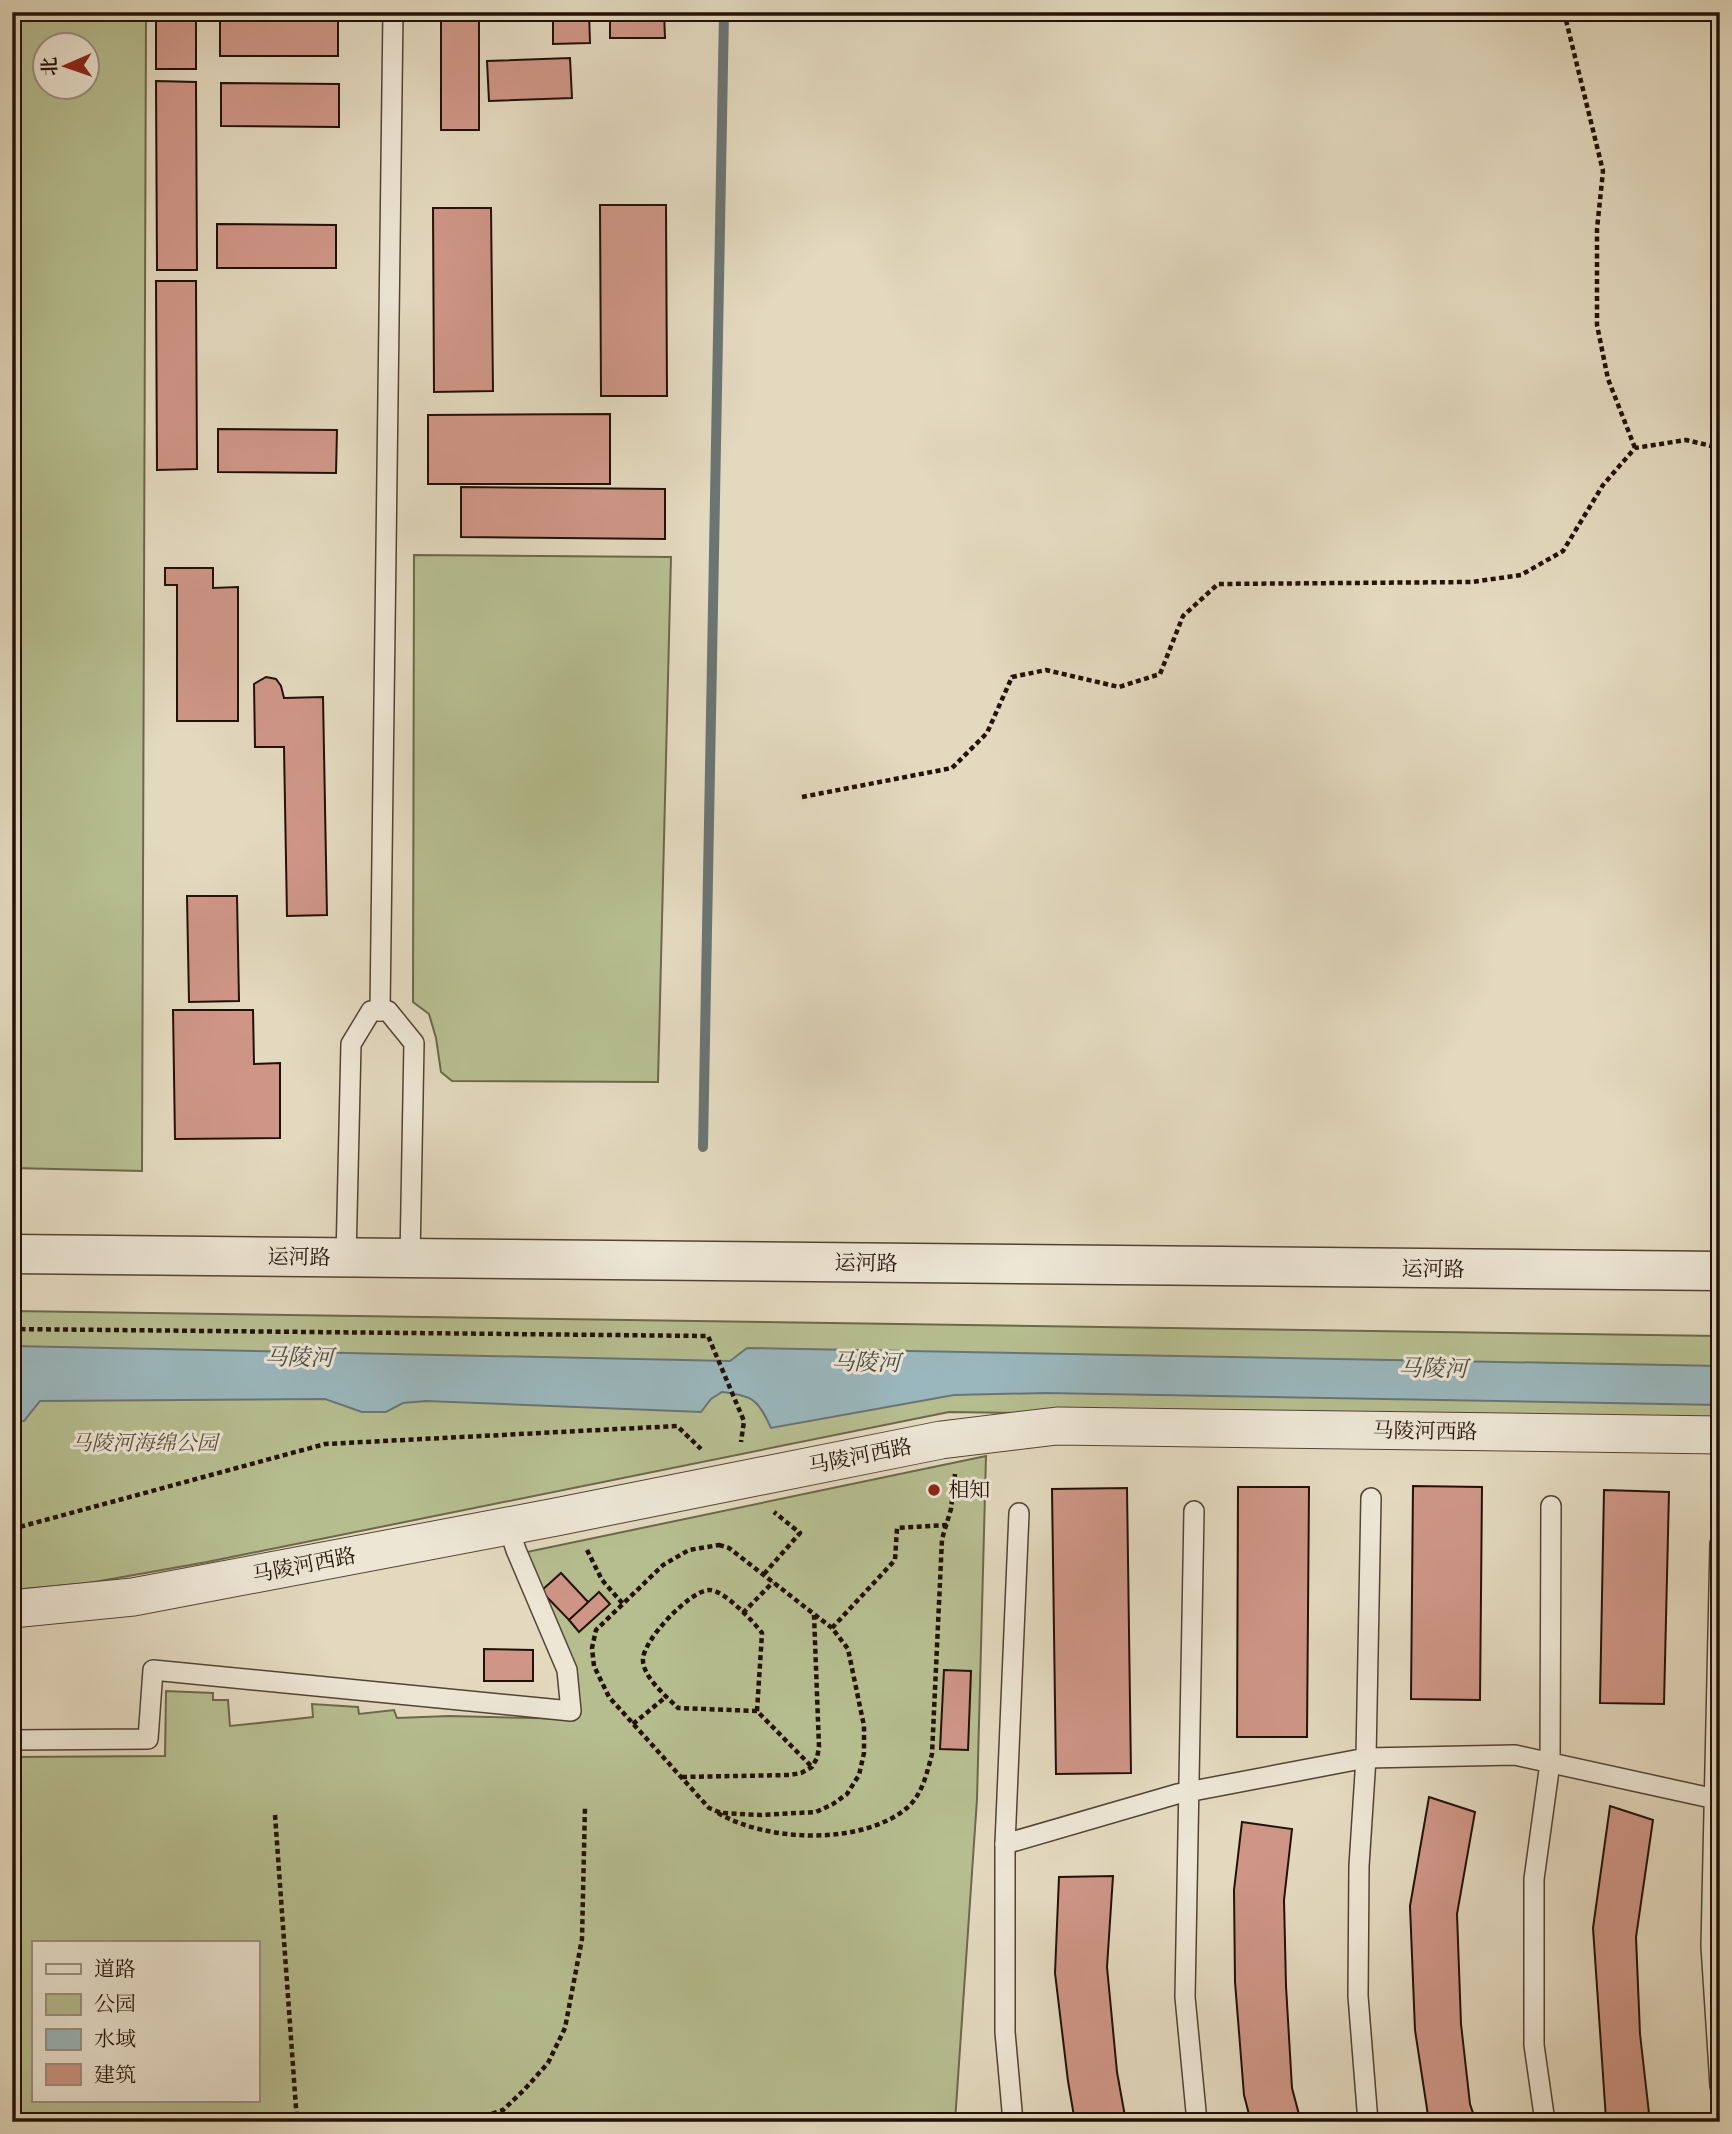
<svg xmlns="http://www.w3.org/2000/svg" width="1732" height="2134" viewBox="0 0 1732 2134" font-family="'IM FELL English','Noto Serif SC',serif">
  <style>
    .green { fill: #b6be90; stroke: #6c684b; stroke-width: 2; fill-rule: evenodd }
    .water { fill: #9ab7bd; stroke: #6a7574; stroke-width: 2 }
    .lines { fill: none; stroke-linecap: round; stroke-linejoin: round }
    .stream { stroke: #6a7574; stroke-width: 10 }
    .building { fill: #cf9687; stroke: #221106; stroke-width: 2 }
    .service-casing { stroke: #524334; stroke-width: 22 }
    .minor-casing { stroke: #524334; stroke-width: 39 }
    .tertiary-casing { stroke: #524334; stroke-width: 41 }
    .path { stroke: #221106; stroke-width: 4.5; stroke-dasharray: 5 3.5; stroke-linecap: butt }
    .service { stroke: #ede6d5; stroke-width: 19 }
    .minor { stroke: #ede6d5; stroke-width: 37 }
    .tertiary { stroke: #ede6d5; stroke-width: 38 }
    .poi-dot { fill: #8f2418; stroke: #ede6d5; stroke-width: 2.5 }
    .labels { text-anchor: middle; stroke-width: 6; stroke-linejoin: round; paint-order: stroke }
    .street-label { font-size: 21px; fill: #221106; stroke: #ede6d5 }
    .park-label { font-size: 21px; font-style: italic; fill: #564e36; stroke: #ede6d5 }
    .poi-label { font-size: 21px; fill: #221106; stroke: #ede6d5; text-anchor: start }
    .water-label { font-size: 23px; font-style: italic; fill: #4c4b46; stroke: #ede6d5 }
  </style>
  <rect width="100%" height="100%" fill="#e3d9bf"/>
  <filter id="stains"><feTurbulence type="fractalNoise" baseFrequency=".00286" numOctaves="4"/><feColorMatrix values="0 0 0 0 .2 0 0 0 0 .09 0 0 0 0 .02 0 0 0 .5 -.17"/></filter>
  <radialGradient id="worn" r=".72"><stop offset=".6" stop-color="#630" stop-opacity="0"/><stop offset="1" stop-color="#630" stop-opacity=".3"/></radialGradient>
  <!-- green -->
  <g class="green">
    <path d="M12,12H146L142,1171L12,1168ZM46,46H88V88H46Z"/>
    <path d="M414,555L671,557L658,1082L452,1081L441,1072L436,1038L429,1014L413,1002Z"/>
    <path d="M12,1311L1720,1336V1423L949,1412L207,1562L89,1583L12,1590Z"/>
    <path d="M986,1456L977,1799L955,2122H12V1757L165,1756L166,1691L213,1693V1700H228L230,1726L313,1717L312,1704L358,1707L359,1714L394,1710L397,1718L449,1716L572,1719L527,1552ZM33,1943H257V2101H33Z"/>
  </g>
  <!-- water -->
  <path class="water" d="M12,1346L730,1361L747,1348L1720,1366V1405L1046,1393L954,1395L771,1428C758,1399 753,1396 722,1392L711,1399L701,1412L426,1401L403,1403L386,1412H362L325,1399L40,1401L24,1421L12,1422Z"/>
  <g class="lines">
    <!-- stream -->
    <path class="stream" d="M703,1147L724,12"/>
  </g>
  <!-- building -->
  <g class="building">
    <rect x="156" y="12" width="40" height="57"/>
    <rect x="441" y="12" width="38" height="118"/>
    <path d="M553,12H589L590,43L553,44Z"/>
    <path d="M610,12H664L665,38H610Z"/>
    <rect x="220" y="13" width="118" height="43"/>
    <path d="M570,58L572,98L489,101L487,61Z"/>
    <path d="M156,81L196,82L197,270H157Z"/>
    <path d="M221,83L339,84V127L221,126Z"/>
    <path d="M600,205H666L667,396H601Z"/>
    <path d="M433,208H491L493,391L434,392Z"/>
    <path d="M217,224L336,225V268H217Z"/>
    <path d="M156,281H196L197,469L157,470Z"/>
    <path d="M610,414V484H428V415Z"/>
    <path d="M218,429L337,430L336,473L218,472Z"/>
    <path d="M461,487L665,489V539L461,537Z"/>
    <path d="M165,568H213V588L238,587V721H177V585H165Z"/>
    <path d="M266,677L276,679L281,686L284,698L323,697L327,915L287,916L284,747H255L254,684Z"/>
    <path d="M187,896H237L239,1001L189,1002Z"/>
    <path d="M173,1010H253L254,1064L280,1063V1138L175,1139Z"/>
    <path d="M1413,1486L1482,1487L1480,1700L1411,1699Z"/>
    <path d="M1238,1487H1309L1307,1737H1237Z"/>
    <path d="M1127,1488L1131,1773L1056,1774L1052,1489Z"/>
    <path d="M1604,1490L1669,1492L1664,1704L1600,1703Z"/>
    <path d="M561,1573L589,1603L569,1620L541,1591Z"/>
    <path d="M599,1592L610,1604L579,1632L569,1620Z"/>
    <path d="M484,1649L533,1650V1681H484Z"/>
    <path d="M944,1670L971,1671L968,1750L940,1749Z"/>
    <path d="M1429,1797L1475,1812L1457,1914L1461,2024L1470,2104L1476,2122H1429L1415,2030L1410,1906Z"/>
    <path d="M1610,1806L1653,1820L1636,1937L1640,2034L1650,2122H1607L1606,2119L1593,1928Z"/>
    <path d="M1242,1822L1292,1829L1284,1900L1286,1986L1292,2088L1301,2122H1251L1244,2095L1235,1982L1234,1890Z"/>
    <path d="M1113,1876L1107,1967L1117,2072L1126,2122H1075L1068,2081L1055,1973L1059,1877Z"/>
  </g>
  <g class="lines">
    <!-- service casing -->
    <g class="service-casing">
      <g id="service">
        <path d="M380,1011L393,12"/>
        <path d="M346,1258L351,1044L371,1011H388L414,1043L410,1258"/>
        <path d="M1194,1511L1185,1997L1197,2122"/>
        <path d="M1720,1544L1711,1946L1720,2086"/>
        <path d="M12,1740L148,1739L153,1670L571,1711L567,1670L516,1550L508,1526"/>
        <path d="M1005,1844L1177,1794L1366,1758L1515,1755L1720,1800"/>
        <path d="M1013,2122L1005,2032V1844L1019,1513"/>
        <path d="M1368,2122L1358,1996L1359,1866L1366,1758L1371,1498"/>
        <path d="M1545,2122L1534,2045V1879L1550,1763L1551,1506"/>
      </g>
    </g>
    <!-- minor casing -->
    <g class="minor-casing">
      <path id="minor" d="M12,1609L133,1597L556,1517L941,1440L1057,1426L1720,1435"/>
    </g>
    <!-- tertiary casing -->
    <g class="tertiary-casing">
      <path id="tertiary" d="M12,1254L1720,1271"/>
    </g>
    <!-- path -->
    <g class="path">
      <path d="M1564,12L1603,171L1597,229V325L1608,379L1635,448"/>
      <path d="M802,797L952,768L987,733L1012,677L1046,670L1119,687L1160,674L1183,616L1218,584L1472,582L1521,575L1563,551L1603,485L1635,448L1686,440L1720,448"/>
      <path d="M12,1329L708,1336L744,1421L741,1442"/>
      <path d="M12,1529L325,1444L677,1426L701,1449"/>
      <path d="M719,1545L729,1548L832,1628L848,1649L864,1726V1753L859,1775L847,1794L833,1804L816,1812L760,1815L721,1813L709,1808L609,1697L594,1666L592,1648L596,1630L663,1565L689,1550Z"/>
      <path d="M587,1550L602,1580L623,1604"/>
      <path d="M764,1574L800,1533L774,1512"/>
      <path d="M743,1613L773,1582"/>
      <path d="M832,1628L895,1560L897,1528L947,1525"/>
      <path d="M757,1711L762,1633C754,1622 723,1589 709,1590C689,1591 641,1642 643,1661C644,1678 666,1696 678,1708L757,1711L812,1767"/>
      <path d="M633,1724L667,1696"/>
      <path d="M682,1777L789,1775L801,1773L812,1767L817,1758L819,1747L814,1615"/>
      <path d="M718,1813C767,1842 863,1846 908,1807C923,1793 927,1772 932,1754L942,1539L951,1509L955,1474"/>
      <path d="M275,1815L297,2122"/>
      <path d="M468,2122L503,2110L524,2090L548,2063L565,2028L582,1939L585,1807"/>
    </g>
    <!-- service -->
    <use href="#service" class="service"/>
    <!-- minor -->
    <use href="#minor" class="minor"/>
    <!-- tertiary -->
    <use href="#tertiary" class="tertiary"/>
  </g>
  <!-- markers -->
  <circle class="poi-dot" cx="934" cy="1490" r="7"/>
  <g class="labels">
    <!-- street labels -->
    <g class="street-label">
      <text transform="translate(299 1257) rotate(1)" y="7">运河路</text>
      <text transform="translate(866 1263) rotate(1)" y="7">运河路</text>
      <text transform="translate(1433 1269) rotate(1)" y="7">运河路</text>
      <text transform="translate(1425 1431) rotate(1)" y="7">马陵河西路</text>
      <text transform="translate(860 1456) rotate(-11)" y="7">马陵河西路</text>
      <text transform="translate(304 1565) rotate(-11)" y="7">马陵河西路</text>
    </g>
    <!-- park labels -->
    <g class="park-label">
      <text x="144" y="1450">马陵河海绵公园</text>
    </g>
    <!-- poi labels -->
    <g class="poi-label">
      <text x="948" y="1497">相知</text>
    </g>
    <!-- water labels -->
    <g class="water-label">
      <text transform="translate(299 1357) rotate(1)" y="8">马陵河</text>
      <text transform="translate(866 1362) rotate(1)" y="8">马陵河</text>
      <text transform="translate(1433 1368) rotate(1)" y="8">马陵河</text>
    </g>
  </g>
  <!-- margin -->
  <rect width="1732" height="2134" fill="none" stroke="#e3d9bf" stroke-width="42"/>
  <rect x="14" y="14" width="1704" height="2106" fill="none" stroke="#221106" stroke-width="3.5"/>
  <rect x="21" y="21" width="1690" height="2092" fill="none" stroke="#221106" stroke-width="2"/>
  <!-- legend -->
  <rect x="32" y="1941" width="228" height="161" fill="#ede6d5" stroke="#9c9182" stroke-width="2"/>
  <rect x="46" y="1964" width="35" height="10" fill="#ede6d5" stroke="#9c9182" stroke-width="2"/>
  <text x="94" y="1976" font-size="21" fill="#221106">道路</text>
  <rect x="46" y="1994" width="35" height="21" fill="#b6be90" stroke="#9c9182" stroke-width="2"/>
  <text x="94" y="2011" font-size="21" fill="#221106">公园</text>
  <rect x="46" y="2029" width="35" height="21" fill="#9ab7bd" stroke="#9c9182" stroke-width="2"/>
  <text x="94" y="2046" font-size="21" fill="#221106">水域</text>
  <rect x="46" y="2064" width="35" height="21" fill="#cf9687" stroke="#9c9182" stroke-width="2"/>
  <text x="94" y="2082" font-size="21" fill="#221106">建筑</text>
  <!-- north arrow -->
  <g transform="translate(66 66) rotate(268)"><circle r="33" fill="#ede6d5" stroke="#9c9182" stroke-width="2"/>
  <path d="M0-5L12 26L0 18L-12 26Z" fill="#8f2418"/>
  <text y="-10" font-size="19" font-weight="bold" text-anchor="middle" fill="#221106">北</text>
  </g>
  <rect width="100%" height="100%" filter="url(#stains)"/>
  <rect width="100%" height="100%" fill="url(#worn)"/>
</svg>
